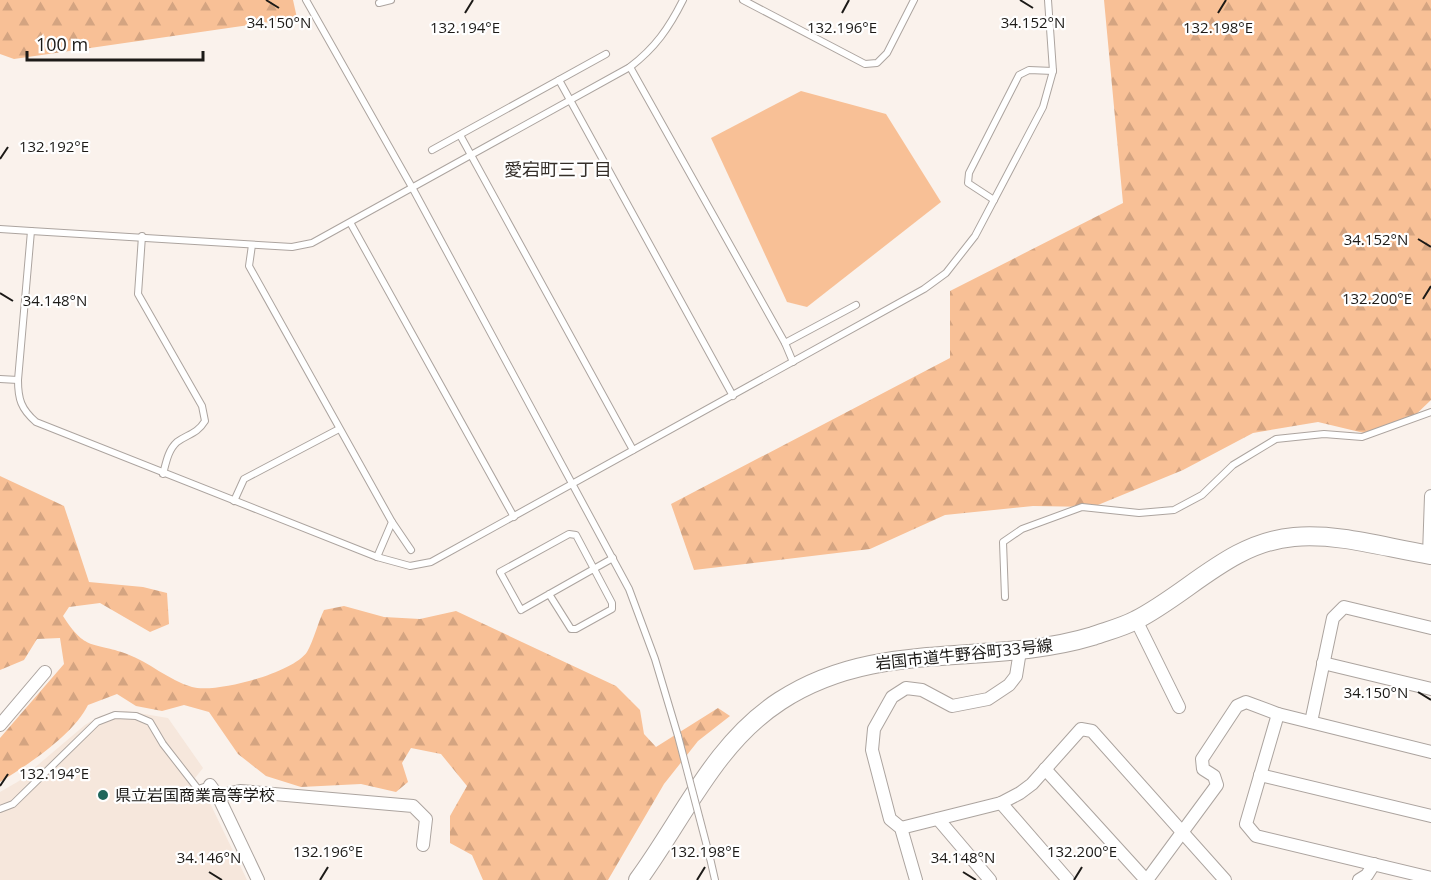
<svg xmlns="http://www.w3.org/2000/svg" width="1431" height="880" viewBox="0 0 1431 880" font-family="'Open Sans','Noto Sans JP',sans-serif">
  <style>
    .built { fill: #f6e7dc }
    .grass { fill: #f8c096 }
    .forest { fill: url(#forest-firs) }
    .lines { fill: none; stroke-linecap: round; stroke-linejoin: round }
    .lane-casing { stroke: #aca49f; stroke-width: 8 }
    .street-casing { stroke: #aca49f; stroke-width: 14 }
    .secondary-casing { stroke: #aca49f; stroke-width: 20 }
    .lane { stroke: #fff; stroke-width: 6 }
    .street { stroke: #fff; stroke-width: 12 }
    .secondary { stroke: #fff; stroke-width: 18 }
    .lane-bridge-casing { stroke: #aca49f; stroke-width: 8; stroke-linecap: butt }
    .lane-bridge { stroke: #fff; stroke-width: 6 }
    .ticks { fill: none; stroke: #1c1a17; stroke-width: 2 }
    .poi-dot { fill: #1f665b; stroke: #fff; stroke-width: 2 }
    .labels { text-anchor: middle; stroke-width: 4.5; stroke-linejoin: round; paint-order: stroke }
    .street-label { font-size: 16px; fill: #1c1a17; stroke: #fff }
    .poi-label { font-size: 16px; fill: #1c1a17; stroke: #fff; text-anchor: start }
    .neighbourhood-label { font-size: 18px; fill: #352f2a; stroke: #fff }
    .ticks-label { font-size: 15px; text-anchor: middle; fill: #1c1a17; stroke: #fff; stroke-width: 4.5; stroke-linejoin: round; paint-order: stroke }
  </style>
  <defs>
    <pattern id="forest-firs" width="22" height="20" patternUnits="userSpaceOnUse" patternTransform="scale(1.5)"><rect width="22" height="20" fill="#f8c096"/><path d="M5 1l3.5 6h-7zM16 11l3.5 6h-7z" fill="#d4a481"/></pattern>
  </defs>
  <rect width="100%" height="100%" fill="#faf2ec"/>
  <!-- built -->
  <path class="built" d="M126,711L168,718L203,768L195,778L208,799L247,880H0V792L19,781L85,725L100,716Z"/>
  <!-- grass -->
  <path class="grass" d="M801,91L886,114L941,202L807,307L787,302L711,138Z"/>
  <!-- forest -->
  <g class="forest">
    <path d="M0,0H293L297,18L14,59L0,54Z"/>
    <path d="M1104,0H1431V400L1407,423L1364,433L1318,422L1253,433L1183,470L1093,507L1033,506L945,515L870,549L694,570L671,504L950,358V291L1123,203Z"/>
    <path d="M0,476L64,506L89,582L143,587L167,593L169,624L150,632L100,603L69,607L63,616C86,652 92,641 127,654C149,662 168,680 192,687C215,694 293,673 307,652C314,640 318,622 324,610L344,606L384,617L420,619L456,611L616,686L640,710L644,734L656,747L718,708L730,716L698,741L664,784L608,880H483L472,855L450,843V816L467,786L441,754L411,748L402,763L408,782L396,792L361,784L301,787L266,776L238,754L209,712L184,705L162,711L136,706L117,694L88,705C73,735 29,764 0,782V738L64,664L60,638L37,639L24,660L0,670Z"/>
  </g>
  <g class="lines">
    <!-- lane casing -->
    <g class="lane-casing">
      <g id="lane">
        <path d="M306,0L413,189L629,589L655,659L678,736"/>
        <path d="M683,0C669,28 655,48 630,67L312,243L292,247L31,231L18,380C18,399 21,409 36,422L377,557L410,566L431,562L924,289L946,273L975,236L1043,107L1053,71L1048,0"/>
        <path d="M743,0L865,64L877,63L887,53L914,0"/>
        <path d="M379,3L391,0"/>
        <path d="M630,67L785,343L793,362"/>
        <path d="M559,80L733,396"/>
        <path d="M460,135L633,450"/>
        <path d="M432,150L606,54"/>
        <path d="M994,200L968,183L969,173L1019,75L1029,70L1053,71"/>
        <path d="M351,224L514,517"/>
        <path d="M0,229L31,231"/>
        <path d="M142,236L138,294L202,406L205,421C197,434 188,434 177,442C168,450 166,463 163,474"/>
        <path d="M252,245L249,266L392,522L377,557"/>
        <path d="M785,343L856,305"/>
        <path d="M0,379L18,380"/>
        <path d="M234,501L244,479L339,429"/>
        <path d="M392,522L411,550"/>
        <path d="M549,594L571,629H576L612,609V603L576,535L569,534L500,572L521,610L613,558"/>
        <path d="M1005,597L1003,542L1022,529L1082,507L1139,513L1174,510L1202,495L1233,465L1276,439L1324,434L1362,437L1431,412"/>
        <path d="M0,809L13,804L97,722L115,715L136,716L150,722L163,744L198,789L210,785"/>
        <path d="M710,858L715,880"/>
      </g>
    </g>
    <!-- street casing -->
    <g class="street-casing">
      <g id="street">
        <path d="M1429,555L1431,496"/>
        <path d="M1136,620L1179,707"/>
        <path d="M1323,663L1431,689"/>
        <path d="M1278,714L1246,824L1256,836L1431,878"/>
        <path d="M1311,722L1333,618L1344,607L1431,628"/>
        <path d="M0,725L45,672"/>
        <path d="M1045,769L1146,880"/>
        <path d="M1260,775L1431,816"/>
        <path d="M210,785L218,796L258,880"/>
        <path d="M218,796L240,791L413,806L426,819L423,845"/>
        <path d="M1001,803L1068,880"/>
        <path d="M938,819L990,880"/>
        <path d="M901,828L1001,803L1020,793L1032,784L1081,729L1092,731L1225,880"/>
        <path d="M916,880L901,828L890,819L872,750L874,729L892,697L906,688L922,690L952,706L988,699L1009,685L1016,676L1020,651"/>
        <path d="M1147,880L1217,785L1214,776L1203,769L1202,759L1237,706L1246,702L1278,714L1431,752"/>
        <path d="M1359,880L1367,875L1374,864"/>
      </g>
    </g>
    <!-- secondary casing -->
    <g class="secondary-casing">
      <path id="secondary" d="M638,880C683,819 714,744 780,701C878,637 987,668 1093,636C1107,631 1123,627 1136,620C1189,593 1231,542 1294,537C1340,533 1386,548 1431,555"/>
    </g>
    <!-- lane -->
    <use href="#lane" class="lane"/>
    <!-- street -->
    <use href="#street" class="street"/>
    <!-- secondary -->
    <use href="#secondary" class="secondary"/>
    <!-- lane-bridge casing -->
    <g class="lane-bridge-casing">
      <path id="lane-bridge" d="M678,736L710,858"/>
    </g>
    <!-- lane-bridge -->
    <use href="#lane-bridge" class="lane-bridge"/>
  </g>
  <!-- ticks -->
  <path class="ticks" d="M266,0L279,8M1020,0L1033,8M465,13L473,0M842,13L849,0M1218,13L1226,0M0,159L8,147M1418,239L1431,247M0,293L13,301M1423,299L1431,286M1418,692L1431,700M0,786L8,774M209,872L222,880M963,872L976,880M320,880L328,867M697,880L705,867M1074,880L1082,867"/>
  <!-- markers -->
  <circle class="poi-dot" cx="103" cy="795" r="6"/>
  <g class="labels">
    <!-- street labels -->
    <g class="street-label">
      <text transform="translate(964 654) rotate(-6)" y="6">岩国市道牛野谷町33号線</text>
    </g>
    <!-- poi labels -->
    <g class="poi-label">
      <text x="115" y="801">県立岩国商業高等学校</text>
    </g>
    <!-- neighbourhood labels -->
    <g class="neighbourhood-label">
      <text x="558" y="176">愛宕町三丁目</text>
    </g>
  </g>
  <g class="ticks-label">
    <text x="279" y="28">34.150°N</text>
    <text x="1033" y="28">34.152°N</text>
    <text x="1218" y="33">132.198°E</text>
    <text x="465" y="33">132.194°E</text>
    <text x="842" y="33">132.196°E</text>
    <text x="54" y="152">132.192°E</text>
    <text x="1376" y="245">34.152°N</text>
    <text x="1377" y="304">132.200°E</text>
    <text x="55" y="306">34.148°N</text>
    <text x="1376" y="698">34.150°N</text>
    <text x="54" y="779">132.194°E</text>
    <text x="328" y="857">132.196°E</text>
    <text x="705" y="857">132.198°E</text>
    <text x="1082" y="857">132.200°E</text>
    <text x="209" y="863">34.146°N</text>
    <text x="963" y="863">34.148°N</text>
  </g>
  <!-- scale -->
  <path d="M27 51v9h176v-9" fill="none" stroke="#1c1a17" stroke-width="3"/>
  <text x="36" y="51" font-size="18" fill="#1c1a17" stroke="#ffffff" stroke-width="4.5" paint-order="stroke">100 m</text>
</svg>
